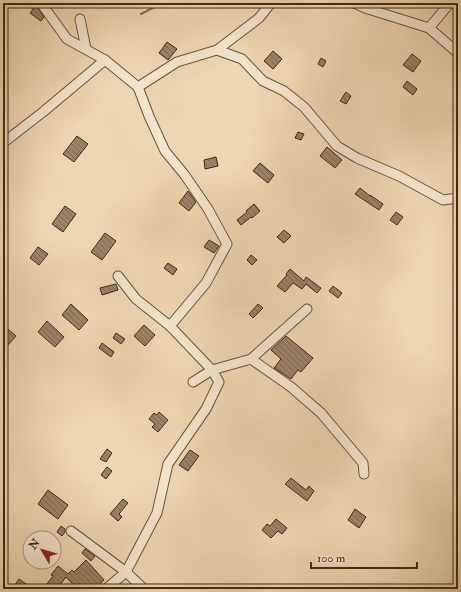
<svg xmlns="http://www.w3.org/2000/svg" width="461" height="592" viewBox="0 0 461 592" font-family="'IM FELL Double Pica',serif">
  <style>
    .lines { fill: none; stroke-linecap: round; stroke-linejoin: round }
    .stream { stroke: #856e52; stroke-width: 2 }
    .building { fill: url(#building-back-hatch); stroke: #412a13 }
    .minor-casing { stroke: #6c553b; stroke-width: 11 }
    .minor { stroke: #f3e4cd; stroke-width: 9 }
  </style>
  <defs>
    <pattern id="building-back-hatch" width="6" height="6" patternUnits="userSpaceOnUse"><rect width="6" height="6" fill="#9a8366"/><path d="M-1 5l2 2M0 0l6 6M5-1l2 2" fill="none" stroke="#7f6b53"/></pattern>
  </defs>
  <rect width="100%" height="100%" fill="#edd6b2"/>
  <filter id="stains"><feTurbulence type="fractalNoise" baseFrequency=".005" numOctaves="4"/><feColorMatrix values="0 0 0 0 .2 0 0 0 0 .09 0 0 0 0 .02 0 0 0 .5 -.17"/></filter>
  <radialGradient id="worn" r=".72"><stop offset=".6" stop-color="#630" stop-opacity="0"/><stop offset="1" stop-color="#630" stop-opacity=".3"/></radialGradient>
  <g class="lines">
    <!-- stream -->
    <path class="stream" d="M141,14L162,3"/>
  </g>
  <!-- building -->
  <g class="building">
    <path d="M36,5L44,17L41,21L30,13Z"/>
    <path d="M167,42L177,49L168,60L159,53Z"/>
    <path d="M273,51L282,59L273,69L264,61Z"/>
    <path d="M412,54L421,61L413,72L403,65Z"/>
    <path d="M321,58L326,61L323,67L318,64Z"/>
    <path d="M407,81L417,89L413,95L403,87Z"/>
    <path d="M346,92L351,96L346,104L340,101Z"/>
    <path d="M298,132L304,134L301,140L295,138Z"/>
    <path d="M77,136L88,144L74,162L63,154Z"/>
    <path d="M327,147L342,160L335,168L320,156Z"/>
    <path d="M216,157L218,166L205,169L204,160Z"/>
    <path d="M260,163L274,175L268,183L253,171Z"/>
    <path d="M360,188L370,196V195L383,204L379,210L355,194Z"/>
    <path d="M188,191L196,202L189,211L179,203Z"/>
    <path d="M254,204L260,211L252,218L251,217L241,225L237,220L247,212L246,211Z"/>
    <path d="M65,206L76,214L63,232L52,224Z"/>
    <path d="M396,212L403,217L397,225L390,220Z"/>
    <path d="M284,230L291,236L284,243L277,237Z"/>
    <path d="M105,233L116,241L102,260L91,252Z"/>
    <path d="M209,240L219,246L214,253L204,247Z"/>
    <path d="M38,247L48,254L39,265L30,258Z"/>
    <path d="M251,255L257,260L252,265L247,260Z"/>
    <path d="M168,263L177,269L173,275L164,268Z"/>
    <path d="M290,269L304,281L306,277L321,288L317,293L306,284L302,289L293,283L285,292L277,286L287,275L286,274Z"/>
    <path d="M116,284L118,290L102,295L100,288Z"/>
    <path d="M333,286L342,293L338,298L329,291Z"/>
    <path d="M71,304L88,320L79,330L62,315Z"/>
    <path d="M258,304L263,308L253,318L249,314Z"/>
    <path d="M47,321L64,337L55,347L38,332Z"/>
    <path d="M3,325L16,336L7,346L3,343Z"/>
    <path d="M144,325L155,335L145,346L134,336Z"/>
    <path d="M116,333L125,339L121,344L113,338Z"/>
    <path d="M286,336L313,358L301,372L298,370L291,379L274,368L281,359L271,350Z"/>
    <path d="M102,343L114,352L111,357L99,348Z"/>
    <path d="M159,412L168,420L158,432L152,427L155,424L149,419L154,413L157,415Z"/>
    <path d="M107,449L112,453L106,462L100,459Z"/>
    <path d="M190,450L199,456L188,471L179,465Z"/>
    <path d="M107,467L112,471L106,479L101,475Z"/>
    <path d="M291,478L306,490L309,486L314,491L307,501L285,484Z"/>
    <path d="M48,490L68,505L58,519L38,504Z"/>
    <path d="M123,499L128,503L119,514L122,517L118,521L110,514Z"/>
    <path d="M355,509L366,517L359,528L348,520Z"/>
    <path d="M276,519L287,528L282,534L278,531L271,538L262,530L267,524L270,526Z"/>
    <path d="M61,526L65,529V532L62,536L57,532Z"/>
    <path d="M85,549L95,556L91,561L82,553Z"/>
    <path d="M86,560L104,580L94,589H77L66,577L57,589H43L53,576L51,575L58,566L68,574L72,570L74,572Z"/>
    <path d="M19,579L33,589H12Z"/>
  </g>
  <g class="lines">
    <!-- minor casing -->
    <g class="minor-casing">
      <g id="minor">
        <path d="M41,3L67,39L105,60L138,87L149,116L165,151L184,174L208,209L227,244L206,283L170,326"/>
        <path d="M354,3L365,8L429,28L458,53"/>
        <path d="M80,19L86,49"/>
        <path d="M429,28L450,3"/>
        <path d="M217,50L242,59L263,81L284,91L304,107L337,146L357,158L399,176L443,200L458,198"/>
        <path d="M138,87L177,62L217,50L259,18L271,3"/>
        <path d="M3,143L43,112L105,60"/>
        <path d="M307,309L251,359L291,387L321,413L363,463L364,474"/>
        <path d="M193,382L212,370L251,359"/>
        <path d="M71,531L126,572L157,513L168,464L206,409L219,382L212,370L170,326L136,299L118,276"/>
        <path d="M106,589L126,572L144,589"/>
      </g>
    </g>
    <!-- minor -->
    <use href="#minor" class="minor"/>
  </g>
  <!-- margin -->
  <rect width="461" height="592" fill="none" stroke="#edd6b2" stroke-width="16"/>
  <rect x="4" y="4" width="453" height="584" fill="none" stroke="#412a13" stroke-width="2"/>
  <rect x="8" y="8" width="445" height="576" fill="none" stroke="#412a13"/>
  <!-- north arrow -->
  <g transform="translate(42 550) rotate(308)"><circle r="19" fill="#f3e4cd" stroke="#ac9a83"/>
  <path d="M0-3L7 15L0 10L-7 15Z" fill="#8f2418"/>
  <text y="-6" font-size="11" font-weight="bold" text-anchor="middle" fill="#412a13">N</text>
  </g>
  <!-- scale -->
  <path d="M311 562v6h106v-6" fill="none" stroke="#412a13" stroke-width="2"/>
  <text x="317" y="562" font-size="12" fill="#412a13" stroke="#f3e4cd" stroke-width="3" paint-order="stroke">100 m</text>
  <rect width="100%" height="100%" filter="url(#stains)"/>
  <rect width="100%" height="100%" fill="url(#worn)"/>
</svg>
